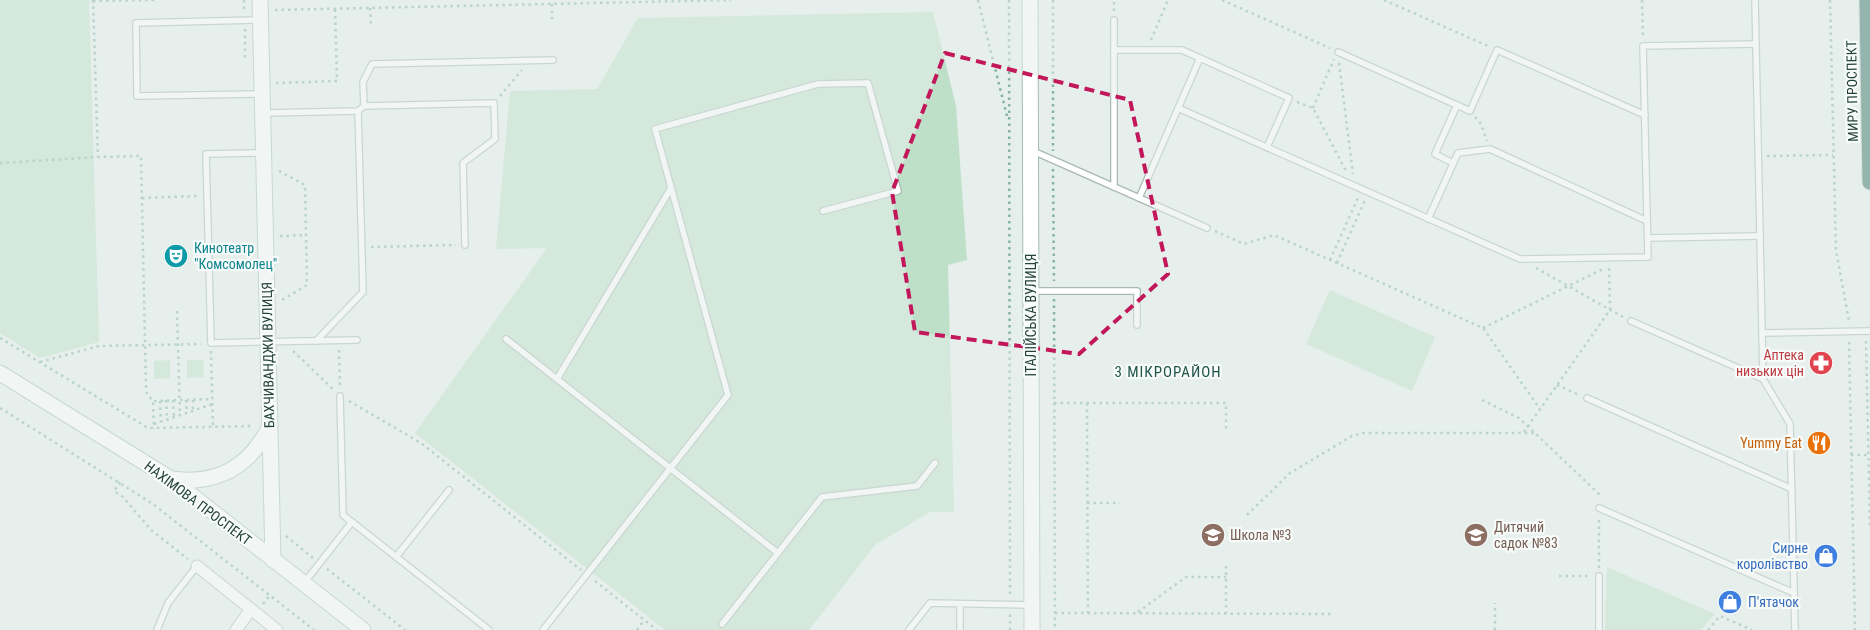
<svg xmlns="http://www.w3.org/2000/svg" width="1870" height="630" viewBox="0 0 1870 630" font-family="'Roboto Condensed',sans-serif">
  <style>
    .green { fill: #bfe0c8 }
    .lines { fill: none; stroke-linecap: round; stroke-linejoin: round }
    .lane-casing { stroke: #a8b8b2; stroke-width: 8 }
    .street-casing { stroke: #a8b8b2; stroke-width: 13 }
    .secondary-casing { stroke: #a4bbb3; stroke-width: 17 }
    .highway-casing { stroke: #c2cac8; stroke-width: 17 }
    .path { stroke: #86b3a5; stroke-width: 2.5; stroke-dasharray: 2.5 4; stroke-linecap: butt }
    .lane { stroke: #fff; stroke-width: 5.5 }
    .street { stroke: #fff; stroke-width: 11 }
    .secondary { stroke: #fff; stroke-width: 15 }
    .highway { stroke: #2f6f62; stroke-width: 15 }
    .marked { fill: none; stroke: #c2185b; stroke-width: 4; stroke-dasharray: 10 6; stroke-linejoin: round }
    .labels { text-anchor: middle; stroke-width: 4.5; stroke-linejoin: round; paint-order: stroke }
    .street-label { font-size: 14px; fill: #24423a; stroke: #f7fbf9 }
    .culture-label { font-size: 14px; fill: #0d838f; stroke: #f7fbf9; text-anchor: start }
    .health-label { font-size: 14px; fill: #be3a42; stroke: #f7fbf9; text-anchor: end }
    .food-label { font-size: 14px; fill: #c56008; stroke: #f7fbf9; text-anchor: end }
    .education-label { font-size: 14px; fill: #785e54; stroke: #f7fbf9; text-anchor: start }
    .shop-label { font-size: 14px; fill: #366cbe; stroke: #f7fbf9; text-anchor: end }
    .neighbourhood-label { font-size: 15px; letter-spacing: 1px; fill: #1f5548; stroke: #f7fbf9 }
  </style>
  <rect width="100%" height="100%" fill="#e6efeb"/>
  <!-- green -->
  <g class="green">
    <path d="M0,0H89L99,342L40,358L0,333Z"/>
    <path d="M933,12L956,106L967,260L948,265L954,512H930L875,545L809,630H665L415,433L547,248L496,249L510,91L597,89L638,18Z"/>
    <path d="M1330,290L1435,337L1412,391L1306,344Z"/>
    <path d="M170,360V378L154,379V361Z"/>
    <path d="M187,360H203L204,377L187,378Z"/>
    <path d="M1607,567L1715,614L1701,630H1605Z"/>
  </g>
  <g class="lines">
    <!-- lane casing -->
    <g class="lane-casing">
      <g id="lane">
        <path d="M1755,0L1763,379L1790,424L1795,630"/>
        <path d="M260,20L136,23L137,96L262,94"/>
        <path d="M1114,20V187"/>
        <path d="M1114,50H1182L1289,98L1267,147"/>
        <path d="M1338,52L1470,111L1497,50L1645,115"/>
        <path d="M364,106L494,103L495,139L463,163L465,245"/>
        <path d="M1178,108L1520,259L1648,257L1643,46L1755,44"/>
        <path d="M265,113L358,111L364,106L363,82L372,64L553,60"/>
        <path d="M1033,151L1207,228"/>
        <path d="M262,153L206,154L211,343L357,340"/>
        <path d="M1453,163L1435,154L1457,105"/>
        <path d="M1139,198L1200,58"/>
        <path d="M1428,219L1458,153L1490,149L1647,221"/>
        <path d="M1648,238L1760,236"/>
        <path d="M1031,291H1137V325"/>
        <path d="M1631,321L1763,379"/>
        <path d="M1762,333L1870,331"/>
        <path d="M506,339L778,553"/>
        <path d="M316,341L363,292L358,111"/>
        <path d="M557,379L671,188"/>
        <path d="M340,396L343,515L489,630"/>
        <path d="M1587,398L1792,489"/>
        <path d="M1599,508L1794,593"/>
        <path d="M396,557L449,490"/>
        <path d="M304,583L352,522"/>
        <path d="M722,624L822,497L917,486L935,463"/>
        <path d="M157,630L168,603L197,566"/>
        <path d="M543,630L728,395L655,129L818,84L868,83L898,191L823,211"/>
        <path d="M909,630L930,603L1031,605"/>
        <path d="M960,630V604"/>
        <path d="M1599,630V576"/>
      </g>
    </g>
    <!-- street casing -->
    <g class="street-casing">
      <g id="street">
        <path d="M197,566L277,630"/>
        <path d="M236,630L251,609"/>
      </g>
    </g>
    <!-- secondary casing -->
    <g class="secondary-casing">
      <g id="secondary">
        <path d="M260,0L273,560"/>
        <path d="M1030,0L1032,630"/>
        <path d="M0,373L171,479L363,630"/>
        <path d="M171,479C217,485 249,468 270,426"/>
      </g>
    </g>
    <!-- highway casing -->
    <g class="highway-casing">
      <path id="highway" d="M1867,0L1870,182"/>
    </g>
    <!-- path -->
    <g class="path">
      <path d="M93,0L98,157"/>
      <path d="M244,0V11"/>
      <path d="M978,0L1008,120"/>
      <path d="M1009,0L1010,596"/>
      <path d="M1053,0V151"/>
      <path d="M1222,0L1330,48"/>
      <path d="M1384,0L1488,46"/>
      <path d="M1642,0L1643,37"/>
      <path d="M1830,0L1836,250L1849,321"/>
      <path d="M93,1L155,0"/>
      <path d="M552,4V20"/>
      <path d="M370,8L371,24"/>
      <path d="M275,10L731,0"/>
      <path d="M1114,11V0"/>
      <path d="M245,29V58"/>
      <path d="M1151,40L1168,0"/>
      <path d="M1339,63L1353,174"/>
      <path d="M276,83L337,81L335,9"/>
      <path d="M500,96L522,70"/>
      <path d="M1297,102L1313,108L1347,173"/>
      <path d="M1313,108L1334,59"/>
      <path d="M1475,117L1481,124L1487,141"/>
      <path d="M1767,156L1833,155"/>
      <path d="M0,163L98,157L141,156L146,387L147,394L153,401L154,429"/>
      <path d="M1053,169L1054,281"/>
      <path d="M279,171L305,185L307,285L282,300"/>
      <path d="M142,198L198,196"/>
      <path d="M1215,231L1244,244L1274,235L1483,328L1540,409"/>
      <path d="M280,236L306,235"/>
      <path d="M371,247L456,245"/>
      <path d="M236,252L237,263"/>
      <path d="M217,253L250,252"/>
      <path d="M1330,260L1358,198"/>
      <path d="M1337,263L1365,200"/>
      <path d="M217,264L251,263"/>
      <path d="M1536,268L1623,317"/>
      <path d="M1054,299L1055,630"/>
      <path d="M177,311L180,415"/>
      <path d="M1483,328L1605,268"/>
      <path d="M0,338L148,428L254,426"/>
      <path d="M1866,341L1870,529"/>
      <path d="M1849,342L1855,630"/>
      <path d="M339,350L340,387"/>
      <path d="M211,351L213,427"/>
      <path d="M293,351L334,390"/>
      <path d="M40,362L99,346L201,344"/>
      <path d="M1557,385L1579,395"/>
      <path d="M166,400L167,420"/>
      <path d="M173,400L174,417"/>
      <path d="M186,400L187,413"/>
      <path d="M193,400V411"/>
      <path d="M1482,400L1519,418L1599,494V498"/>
      <path d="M154,401L213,399"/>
      <path d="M160,401L161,422"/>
      <path d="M349,401L421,443L581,570"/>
      <path d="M1054,403H1226V432"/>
      <path d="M1087,403L1088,613"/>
      <path d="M0,408L153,504L314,630"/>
      <path d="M154,424L213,404"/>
      <path d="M1524,432L1610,310L1609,267"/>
      <path d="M1851,455H1869"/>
      <path d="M120,482L114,491L123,497L151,530L188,559"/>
      <path d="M1087,503H1120"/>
      <path d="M1247,515L1290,473L1352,436L1363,433H1535"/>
      <path d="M286,536L313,558"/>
      <path d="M1226,566V613"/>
      <path d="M1599,568V518"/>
      <path d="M327,569L405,630"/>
      <path d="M1559,576H1590"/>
      <path d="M595,581L657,630"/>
      <path d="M263,604L270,595"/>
      <path d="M1138,612L1186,577H1226"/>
      <path d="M1055,613L1334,614"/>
      <path d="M637,630L644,620"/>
      <path d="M1010,630V614"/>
      <path d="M1495,630V603"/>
      <path d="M1708,630L1720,616L1752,630"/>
    </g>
    <!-- lane -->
    <use href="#lane" class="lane"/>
    <!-- street -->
    <use href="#street" class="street"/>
    <!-- secondary -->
    <use href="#secondary" class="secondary"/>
    <!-- highway -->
    <use href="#highway" class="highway"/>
  </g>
  <!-- marked area -->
  <path d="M0 0H1870V630H0ZM945,53L1130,100L1168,274L1079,354L915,332L892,192Z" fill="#e6efeb" fill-opacity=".55" fill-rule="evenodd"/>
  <path class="marked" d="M945,53L1130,100L1168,274L1079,354L915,332L892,192Z"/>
  <!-- icons -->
  <defs>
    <g id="theatre-disc" transform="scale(1.25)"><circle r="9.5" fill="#0f9aa8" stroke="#f7fbf9"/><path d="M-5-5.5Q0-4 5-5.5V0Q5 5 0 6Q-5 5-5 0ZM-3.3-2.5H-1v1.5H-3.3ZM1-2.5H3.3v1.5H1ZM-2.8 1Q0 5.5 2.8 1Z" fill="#fff"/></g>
    <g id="pharmacy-disc" transform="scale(1.25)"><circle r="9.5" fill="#e0444e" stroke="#f7fbf9"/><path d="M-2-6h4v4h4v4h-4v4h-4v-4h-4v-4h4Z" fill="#fff"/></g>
    <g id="restaurant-disc" transform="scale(1.25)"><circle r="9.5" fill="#e8710a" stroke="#f7fbf9"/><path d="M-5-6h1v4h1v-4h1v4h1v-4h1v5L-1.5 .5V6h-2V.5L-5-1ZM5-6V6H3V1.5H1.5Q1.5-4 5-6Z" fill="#fff"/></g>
    <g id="school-disc" transform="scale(1.25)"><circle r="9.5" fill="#8d6e63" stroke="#f7fbf9"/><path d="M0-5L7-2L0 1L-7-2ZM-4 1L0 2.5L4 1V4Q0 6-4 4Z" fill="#fff"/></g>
    <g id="shop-disc" transform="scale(1.25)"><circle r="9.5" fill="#3f7fe0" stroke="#f7fbf9"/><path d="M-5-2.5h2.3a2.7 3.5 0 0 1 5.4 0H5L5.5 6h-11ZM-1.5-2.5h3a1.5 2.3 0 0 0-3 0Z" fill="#fff"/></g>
  </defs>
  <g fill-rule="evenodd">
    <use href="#theatre-disc" x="176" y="256"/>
    <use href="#pharmacy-disc" x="1821" y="363"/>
    <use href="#restaurant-disc" x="1819" y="443"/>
    <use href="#school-disc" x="1213" y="535"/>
    <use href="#school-disc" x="1476" y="535"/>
    <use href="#shop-disc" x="1826" y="556"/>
    <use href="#shop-disc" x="1730" y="602"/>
  </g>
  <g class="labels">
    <!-- street labels -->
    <g class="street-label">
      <text transform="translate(1852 91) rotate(-91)" y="5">МИРУ ПРОСПЕКТ</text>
      <text transform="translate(1031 315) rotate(-90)" y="5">ІТАЛІЙСЬКА ВУЛИЦЯ</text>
      <text transform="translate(268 355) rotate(-91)" y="5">БАХЧИВАНДЖИ ВУЛИЦЯ</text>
      <text transform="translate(198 503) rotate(37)" y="5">НАХІМОВА ПРОСПЕКТ</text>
    </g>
    <!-- culture labels -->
    <g class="culture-label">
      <text x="194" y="253">Кинотеатр<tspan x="194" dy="16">"Комсомолец"</tspan></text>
    </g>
    <!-- health labels -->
    <g class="health-label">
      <text x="1804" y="360">Аптека<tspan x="1804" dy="16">низьких цін</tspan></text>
    </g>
    <!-- food labels -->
    <g class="food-label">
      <text x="1802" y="448">Yummy Eat</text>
    </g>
    <!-- education labels -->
    <g class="education-label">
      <text x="1494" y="532">Дитячий<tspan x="1494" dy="16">садок №83</tspan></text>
      <text x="1230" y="540">Школа №3</text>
    </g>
    <!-- shop labels -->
    <g class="shop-label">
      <text x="1808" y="553">Сирне<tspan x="1808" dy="16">королівство</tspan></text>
      <text x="1748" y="607" text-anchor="start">П'ятачок</text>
    </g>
    <!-- neighbourhood labels -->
    <g class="neighbourhood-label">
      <text x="1168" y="377">3 МІКРОРАЙОН</text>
    </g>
  </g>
</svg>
